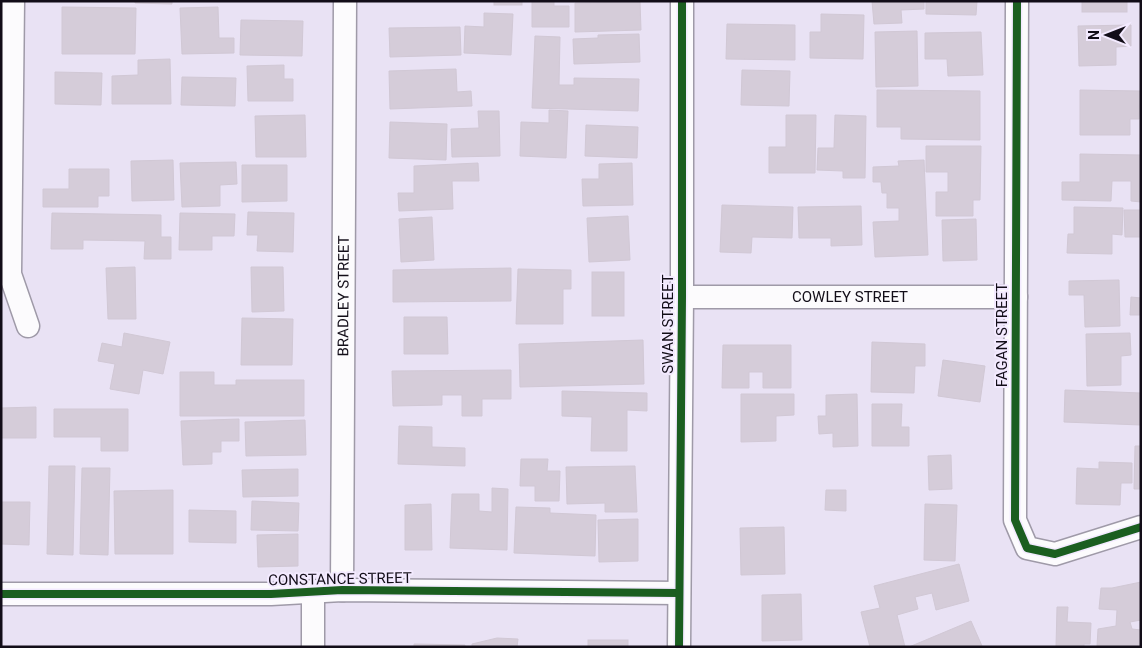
<svg xmlns="http://www.w3.org/2000/svg" width="1142" height="648" viewBox="0 0 1142 648" font-family="Roboto,sans-serif">
  <style>
    .building { fill: #d5ccd9; stroke: #d1c8d5 }
    .lines { fill: none; stroke-linecap: round; stroke-linejoin: round }
    .street-casing { stroke: #9f9aa8; stroke-width: 25 }
    .street { stroke: #fcfbfd; stroke-width: 22 }
    .cycleway-casing { stroke: #f3eaff; stroke-width: 11 }
    .cycleway { stroke: #1b5e20; stroke-width: 8 }
    .labels { text-anchor: middle; stroke-width: 4; stroke-linejoin: round; paint-order: stroke }
    .street-label { font-size: 15px; fill: #120d18; stroke: #f3eaff }
  </style>
  <rect width="100%" height="100%" fill="#e9e2f4"/>
  <!-- building -->
  <g class="building">
    <path d="M135,1H172V4L135,3Z"/>
    <rect x="494" y="1" width="28" height="4"/>
    <path d="M532,1H554V6H569V27H532Z"/>
    <path d="M872,1H924V9L901,10L902,23L874,24Z"/>
    <path d="M926,1H977L976,15L926,14Z"/>
    <rect x="1082" y="1" width="45" height="11"/>
    <path d="M640,2L641,30L575,32V3Z"/>
    <path d="M62,7L136,8L135,54H62Z"/>
    <path d="M218,7L219,38H234V53L182,54L180,8Z"/>
    <path d="M484,13L513,14L511,55L464,53L465,26L484,27Z"/>
    <path d="M821,14L864,15L863,59L810,58V32H821Z"/>
    <path d="M241,20L303,21L302,56L240,55Z"/>
    <path d="M727,24L795,25V60L726,59Z"/>
    <path d="M1131,25V46L1116,47V65L1079,66L1078,26Z"/>
    <path d="M460,27L461,55L390,57L389,28Z"/>
    <path d="M917,31L918,86L876,87L875,32Z"/>
    <path d="M981,32L983,75L948,76L947,59H925V33Z"/>
    <path d="M639,34L640,62L574,64L573,39L598,38V35Z"/>
    <path d="M535,36L560,37L559,85H574V78L639,79L638,111L532,108Z"/>
    <path d="M170,59L171,104H112V76L138,75V60Z"/>
    <path d="M284,65V79H293V101H248L247,66Z"/>
    <path d="M456,69L457,92L471,91L472,106L390,109L389,71Z"/>
    <path d="M742,70L790,71L789,106L741,105Z"/>
    <path d="M55,72L102,73L101,105L55,104Z"/>
    <path d="M182,77L236,78L235,106L181,105Z"/>
    <path d="M877,90L980,91V140L901,139V127H877Z"/>
    <path d="M1080,90L1140,91L1139,119H1130V135H1080Z"/>
    <path d="M549,110L568,111L566,158L520,156L521,122L549,123Z"/>
    <path d="M478,111H499L500,156L452,157L451,129L479,128Z"/>
    <path d="M305,115L306,157H256L255,116Z"/>
    <path d="M786,115H816L815,173H769V147H786Z"/>
    <path d="M835,115L866,116L865,178H843V171L817,170L818,148H834Z"/>
    <path d="M390,122L447,124L446,160L389,158Z"/>
    <path d="M586,125L638,127L637,158L585,156Z"/>
    <path d="M926,146H981L980,200H973V216H936V192H948V172H926Z"/>
    <path d="M1080,154L1141,155V202L1131,201V181H1112L1111,201L1062,200V182H1080Z"/>
    <path d="M173,160L174,200L132,201L131,161Z"/>
    <path d="M924,160L928,255L875,257L873,222L899,221V208H887V193H882L881,182H873V167L899,166L898,161Z"/>
    <path d="M236,162L237,184L220,185V206L182,207L180,163Z"/>
    <path d="M478,163L479,181H452L453,209L399,211L398,193H414V166Z"/>
    <path d="M632,163L633,205L583,206L582,179H599V164Z"/>
    <path d="M242,165H287V201L242,202Z"/>
    <path d="M69,169H109V196H98V207H43V189H69Z"/>
    <path d="M722,205L793,207L792,238L752,237L751,253L720,252Z"/>
    <path d="M861,206L862,245L831,246V238H799L798,207Z"/>
    <path d="M1074,207L1123,208L1122,235L1112,234V254L1067,253L1068,234H1074Z"/>
    <path d="M1124,210H1141V237H1125Z"/>
    <path d="M248,212L294,213L293,252L257,251L258,235H247Z"/>
    <path d="M52,213L161,215V237H171V259H144L145,241L83,240V249H51Z"/>
    <path d="M180,213L235,214L234,236H212V250H179Z"/>
    <path d="M628,216L630,260L589,262L587,218Z"/>
    <path d="M432,217L434,260L401,262L399,219Z"/>
    <path d="M976,219L977,260L943,261L942,220Z"/>
    <path d="M135,267L136,319H108L106,268Z"/>
    <path d="M251,267H283L284,311L252,312Z"/>
    <path d="M511,268V301L393,302V270Z"/>
    <path d="M518,269L571,270V289H563V324H516Z"/>
    <rect x="592" y="272" width="32" height="44"/>
    <path d="M1119,280L1120,326L1085,327L1084,295H1069V281Z"/>
    <path d="M1141,295V315H1130L1131,297L1141,298Z"/>
    <path d="M404,317H447L448,354H404Z"/>
    <path d="M242,318L293,319L292,365H241Z"/>
    <path d="M124,333L170,342L163,374L143,370L139,394L110,389L115,364L98,361L102,343L122,347Z"/>
    <path d="M1130,333L1131,355L1121,356V385L1087,386L1086,334Z"/>
    <path d="M643,340L644,384L520,387L519,344Z"/>
    <path d="M872,342L925,344V366H915L914,393L871,392Z"/>
    <path d="M723,345H791V388H763V372H749V388H722Z"/>
    <path d="M943,360L985,366L980,402L938,396Z"/>
    <path d="M511,370V399H482V416H462V395H442V405L393,406L392,371Z"/>
    <path d="M180,372H214V385H236V380H304V416H180Z"/>
    <path d="M1065,390L1141,393V425L1064,422Z"/>
    <path d="M562,391L647,393V411L627,410V451H591L592,417L562,416Z"/>
    <path d="M741,394H794V415L776,416V441L741,442Z"/>
    <path d="M857,394L858,446L833,447V433L819,434L818,416H826V395Z"/>
    <path d="M872,404H902L901,427H909V446H872Z"/>
    <path d="M36,407V438H1V408Z"/>
    <path d="M54,409H128V451H101V437H54Z"/>
    <path d="M239,419V441H221V452H212V464L183,465L181,421Z"/>
    <path d="M305,420L306,455L246,456L245,422Z"/>
    <path d="M399,426L432,427V447L465,448V466L398,464Z"/>
    <path d="M1135,446H1141V489H1134Z"/>
    <path d="M951,455L952,489L929,490L928,456Z"/>
    <path d="M521,459H548L547,471H560L559,501H535V486H520Z"/>
    <path d="M1099,462L1132,463V483H1121L1120,505L1076,504L1077,468L1099,469Z"/>
    <path d="M49,466H75L73,555L47,554Z"/>
    <path d="M635,466L637,512H605V503L567,504L566,467Z"/>
    <path d="M82,468H110L108,555L80,554Z"/>
    <path d="M298,469V496L243,497L242,470Z"/>
    <path d="M492,488L508,489L507,550L450,548L452,494H479V511L492,512Z"/>
    <path d="M173,490V554H115L114,491Z"/>
    <path d="M826,490H846V511L825,510Z"/>
    <path d="M252,501L299,503L298,531L251,530Z"/>
    <path d="M1,502H30L29,545L1,544Z"/>
    <path d="M431,504L432,550H405V505Z"/>
    <path d="M925,504L957,505L955,561L924,560Z"/>
    <path d="M516,507L550,508V513L596,515L595,556L514,553Z"/>
    <path d="M189,510L236,511V543L189,542Z"/>
    <path d="M638,519V561L599,562L598,520Z"/>
    <path d="M784,527L785,574L741,575L740,528Z"/>
    <path d="M298,534V566L258,567L257,535Z"/>
    <path d="M959,564L969,601L936,610L932,593L915,597L918,609L897,615L905,647H870L861,612L880,608L874,586Z"/>
    <path d="M1141,582V620L1130,622L1132,629L1141,630V647L1097,646L1098,629L1116,626L1117,610L1099,609L1101,588H1112Z"/>
    <path d="M801,594L802,640L762,641V595Z"/>
    <path d="M1057,607H1068L1067,622L1091,623L1090,644H1084V647H1056Z"/>
    <path d="M971,621L982,646L909,647Z"/>
    <path d="M497,638L518,639L517,647H472V644Z"/>
    <rect x="588" y="640" width="40" height="7"/>
    <path d="M414,644L465,645V647H414Z"/>
  </g>
  <g class="lines">
    <!-- street casing -->
    <g class="street-casing">
      <g id="street">
        <path d="M13,1L10,274L28,326"/>
        <path d="M1017,1L1015,520L1027,548L1055,554L1141,527"/>
        <path id="s1" d="M682,297H1016"/>
        <path id="s2" d="M342,590L345,1"/>
        <path d="M313,591V647"/>
        <path d="M1,594H271L342,590L679,593"/>
        <path d="M679,647L682,297V1"/>
      </g>
    </g>
    <!-- street -->
    <use href="#street" class="street"/>
    <!-- cycleway casing -->
    <g class="cycleway-casing">
      <g id="cycleway">
        <path d="M1017,1L1015,520L1027,548L1055,554L1141,527"/>
        <path d="M1,594H271L342,590L679,593"/>
        <path d="M679,647L682,297V1"/>
      </g>
    </g>
    <!-- cycleway -->
    <use href="#cycleway" class="cycleway"/>
  </g>
  <g class="labels">
    <!-- street labels -->
    <g class="street-label">
      <text dy="5" stroke="none"><textPath href="#s2" startOffset="294">BRADLEY STREET</textPath></text>
      <text dy="5" stroke="none"><textPath href="#s1" startOffset="168">COWLEY STREET</textPath></text>
      <text transform="translate(668 324) rotate(-90)" y="5">SWAN STREET</text>
      <text transform="translate(1002 335) rotate(-90)" y="5">FAGAN STREET</text>
      <text transform="translate(340 579) rotate(-1)" y="5">CONSTANCE STREET</text>
    </g>
  </g>
  <!-- border -->
  <rect width="1142" height="648" fill="none" stroke="#120d18" stroke-width="5"/>
  <!-- north arrow -->
  <g transform="translate(1107 35) rotate(270)" stroke="#f3eaff" stroke-width="4" paint-order="stroke">
  <path d="M0-4L9 19L0 12L-9 19Z" fill="#120d18"/>
  <text y="-8" font-size="14" font-weight="bold" text-anchor="middle" fill="#120d18">N</text>
  </g>
</svg>
